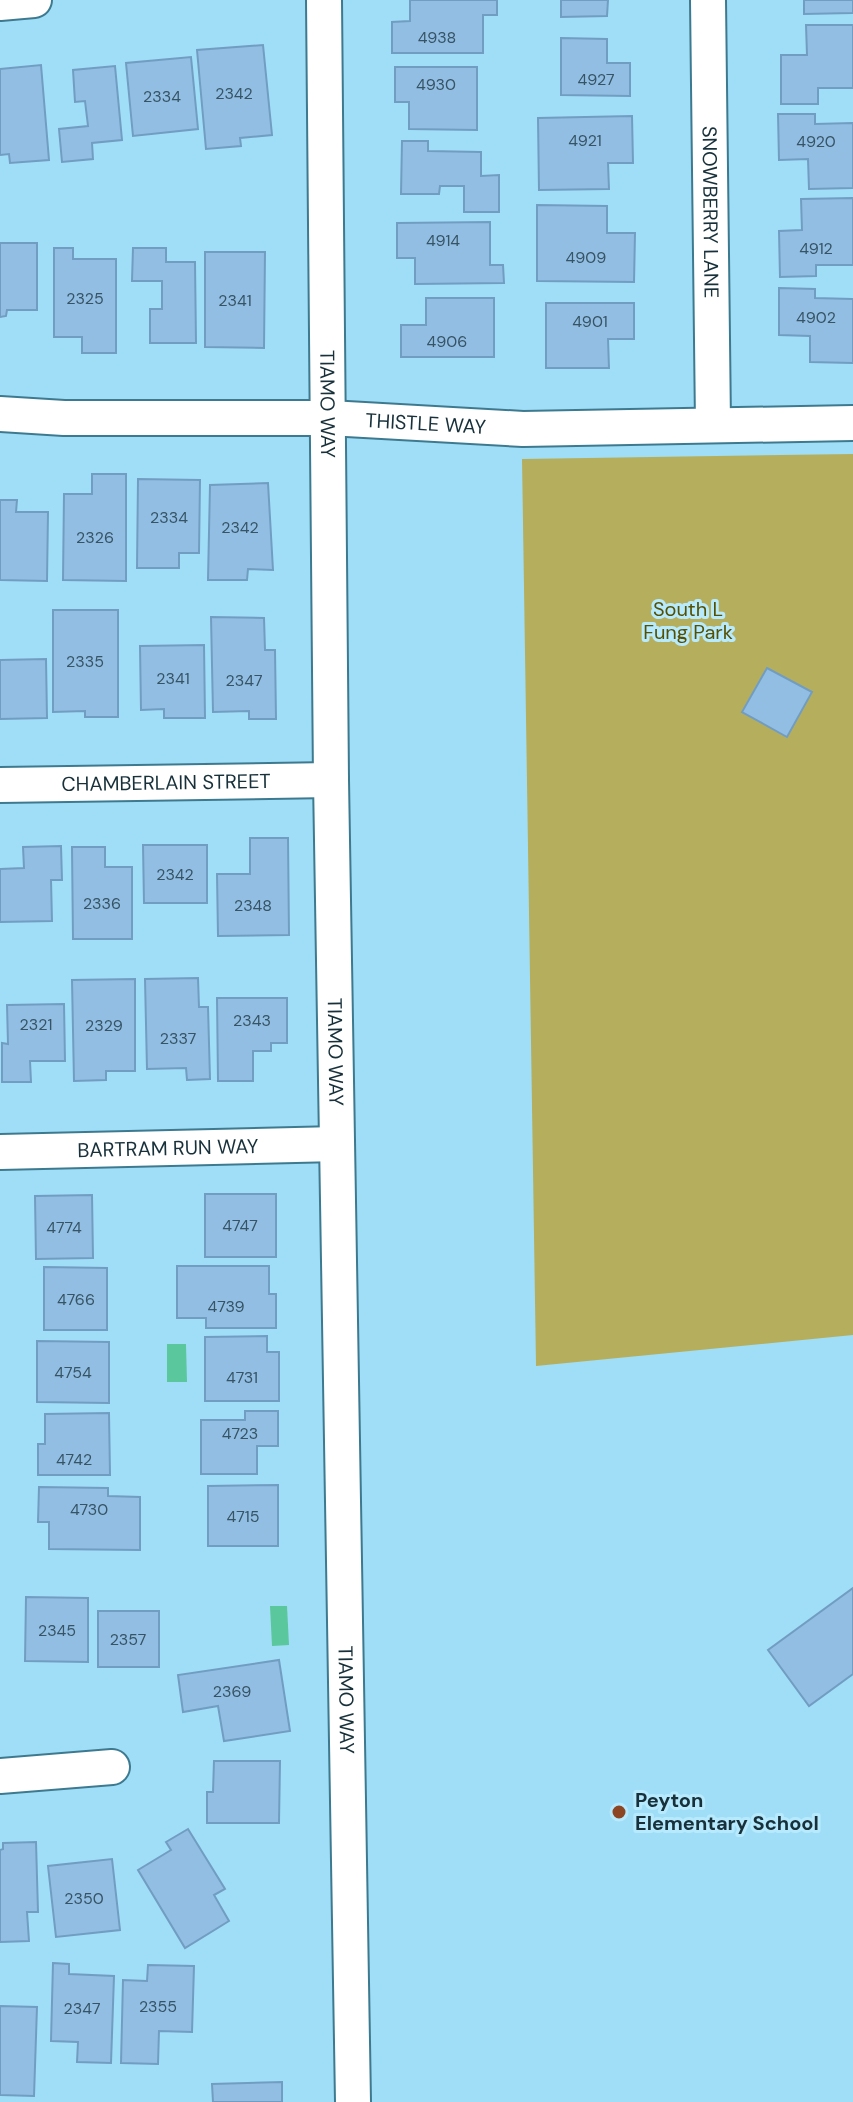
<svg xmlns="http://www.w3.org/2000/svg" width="853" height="2102" viewBox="0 0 853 2102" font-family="'DM Sans',sans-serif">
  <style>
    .green { fill: #b5af5d }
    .water { fill: #5ac79c }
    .building { fill: #92bee4; stroke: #729dc2; stroke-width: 2 }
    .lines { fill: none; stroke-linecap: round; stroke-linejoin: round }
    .minor-casing { stroke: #3d7a90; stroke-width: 38 }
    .minor { stroke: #fff; stroke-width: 34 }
    .poi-dot { fill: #8d4623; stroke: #b8eafe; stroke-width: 3 }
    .labels { text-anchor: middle; stroke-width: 6; stroke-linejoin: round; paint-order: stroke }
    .number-label { font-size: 16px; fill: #365464 }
    .street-label { font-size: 20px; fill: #17303a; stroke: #b8eafe }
    .park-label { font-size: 20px; fill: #554f00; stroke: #b8eafe }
    .poi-label { font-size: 20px; font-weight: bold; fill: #17303a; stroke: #b8eafe; text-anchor: start }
  </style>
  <rect width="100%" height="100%" fill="#a0def7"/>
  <!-- green -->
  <path class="green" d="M853,454V1335L536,1366L522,459Z"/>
  <!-- water -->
  <g class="water">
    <path d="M167,1344H186L187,1382H167Z"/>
    <path d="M270,1606H287L289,1645L272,1646Z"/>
  </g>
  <!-- building -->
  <g class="building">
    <path d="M410,0H497V15H483V53H392V22L410,21Z"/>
    <path d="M561,0H608L607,16L561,17Z"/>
    <path d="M804,0H853V13L804,14Z"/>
    <path d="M806,25H853V88H818V104H781V55H807Z"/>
    <path d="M561,38L607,39V63H630V96L561,95Z"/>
    <path d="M263,45L272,135L240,138L241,146L206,149L197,50Z"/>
    <path d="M191,57L198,129L133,136L126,63Z"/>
    <path d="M41,65L49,160L10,163L9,154L0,155V69Z"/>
    <path d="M115,66L122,140L92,143L93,159L62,162L59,129L88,126L85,101L75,102L73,70Z"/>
    <path d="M395,67H477V130L409,129V102H395Z"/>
    <path d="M778,114H815V124L853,123V188L809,189L808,159L779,160Z"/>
    <path d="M632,116L633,163H608L609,189L539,190L538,118Z"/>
    <path d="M402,141H428V151L481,152V176L499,175V212H464V186H440L439,194H401Z"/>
    <path d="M853,198V265H816V276L780,277L779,231L802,230L801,199Z"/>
    <path d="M537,205L607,206V233H635L634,282L537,281Z"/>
    <path d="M490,222V265H503L504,283L415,284V258H397V223Z"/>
    <path d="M0,243H37V310H7L6,316L0,317Z"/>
    <path d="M54,248H73V259H116V353H82V337H54Z"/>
    <path d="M133,248H166V262H195L196,343H150V309H162V281H132Z"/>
    <path d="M205,252H265L264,348L205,347Z"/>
    <path d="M779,288L815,289V298L853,299V363L810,362V336L779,335Z"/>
    <path d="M426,298H494V357H401V325H426Z"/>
    <path d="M546,303H634V339H608L609,368H546Z"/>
    <path d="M92,474H126V581L63,580L64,494H92Z"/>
    <path d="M138,479L200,480L199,553H179V568H137Z"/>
    <path d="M268,483L273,570L248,569L247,580H208L210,485Z"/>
    <path d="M0,500H17L16,512H48L47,581L0,580Z"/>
    <path d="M53,610H118V717H85V711L53,712Z"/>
    <path d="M211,617L264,618L265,650H275L276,719H249V711L213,712Z"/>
    <path d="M204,645L205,718H164V709L141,710L140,646Z"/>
    <path d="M46,659L47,718L0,719V660Z"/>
    <path d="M767,668L812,692L787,737L742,712Z"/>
    <path d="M250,838H288L289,935L218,936L217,874H250Z"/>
    <path d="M143,845H207V903H144Z"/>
    <path d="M61,846L62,880H51L52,921L0,922V869L24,868L23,847Z"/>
    <path d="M72,847H105V867H132V939H73Z"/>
    <path d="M198,978L199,1007H208L210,1079L187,1080L186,1068L147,1069L145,979Z"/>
    <path d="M135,979V1071H106V1080L74,1081L72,980Z"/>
    <path d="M217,998H287V1043H271V1051H253V1081H218Z"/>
    <path d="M64,1004L65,1061H30L31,1082H2V1043L8,1044L7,1005Z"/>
    <rect x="205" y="1194" width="71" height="63"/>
    <path d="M92,1195L93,1258L36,1259L35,1196Z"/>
    <path d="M177,1266H269V1294H276V1328H206V1318H177Z"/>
    <path d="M44,1267L107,1268V1330H44Z"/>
    <path d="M267,1336V1352H279V1401H205V1337Z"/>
    <path d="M37,1341L109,1342V1403L37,1402Z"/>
    <path d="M245,1411H278V1446H257V1474H201V1420H245Z"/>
    <path d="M109,1413L110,1475H38V1444H45V1414Z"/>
    <path d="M278,1485V1546H208V1486Z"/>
    <path d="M39,1487L108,1488V1496L140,1497V1550L49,1549V1522H38Z"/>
    <path d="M853,1588V1674L809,1706L768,1650Z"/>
    <path d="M26,1597L88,1598V1662L25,1661Z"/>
    <rect x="98" y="1611" width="61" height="56"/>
    <path d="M279,1660L290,1731L224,1741L218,1706L183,1712L178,1675Z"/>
    <path d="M214,1761H280L279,1823H207V1792H213Z"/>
    <path d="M188,1829L225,1889L214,1895L229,1921L185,1948L138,1870L171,1850L166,1842Z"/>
    <path d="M36,1842L38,1912H27L29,1941L0,1942V1850L3,1849V1843Z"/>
    <path d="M112,1859L120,1930L56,1937L48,1866Z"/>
    <path d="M53,1963L69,1964V1974L114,1976L111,2063L77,2062L78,2042L51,2041Z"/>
    <path d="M148,1965L194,1966L192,2032L159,2031L158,2064L121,2063L123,1980L147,1981Z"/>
    <path d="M0,2006L37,2007L34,2096L0,2095Z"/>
    <path d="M282,2082V2102H213L212,2084Z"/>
  </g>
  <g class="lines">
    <!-- minor casing -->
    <g class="minor-casing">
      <g id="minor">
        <path id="s1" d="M324,0L331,780L353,2102"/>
        <path id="s2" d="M708,0L713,424"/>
        <path d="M0,3L34,0"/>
        <path id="s3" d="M0,414L64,418H329L523,429L853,423"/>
        <path id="s4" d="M0,785L331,780"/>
        <path id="s5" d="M0,1152L337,1144"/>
        <path d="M0,1776L112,1767"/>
      </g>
    </g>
    <!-- minor -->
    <use href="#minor" class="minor"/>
  </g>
  <!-- markers -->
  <circle class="poi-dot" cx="619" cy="1812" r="8"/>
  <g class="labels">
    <!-- number labels -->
    <g class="number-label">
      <text x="437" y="43">4938</text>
      <text x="596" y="85">4927</text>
      <text x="436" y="90">4930</text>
      <text x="234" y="99">2342</text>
      <text x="162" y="102">2334</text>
      <text x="585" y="146">4921</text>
      <text x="816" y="147">4920</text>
      <text x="443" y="246">4914</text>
      <text x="816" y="254">4912</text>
      <text x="586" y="263">4909</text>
      <text x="85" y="304">2325</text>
      <text x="235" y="306">2341</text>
      <text x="816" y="323">4902</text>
      <text x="590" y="327">4901</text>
      <text x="447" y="347">4906</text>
      <text x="169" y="523">2334</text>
      <text x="240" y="533">2342</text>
      <text x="95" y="543">2326</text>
      <text x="85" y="667">2335</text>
      <text x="173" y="684">2341</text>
      <text x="244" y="686">2347</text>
      <text x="175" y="880">2342</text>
      <text x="102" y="909">2336</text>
      <text x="253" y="911">2348</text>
      <text x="252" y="1026">2343</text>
      <text x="36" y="1030">2321</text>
      <text x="104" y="1031">2329</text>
      <text x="178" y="1044">2337</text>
      <text x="240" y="1231">4747</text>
      <text x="64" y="1233">4774</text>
      <text x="76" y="1305">4766</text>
      <text x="226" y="1312">4739</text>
      <text x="73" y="1378">4754</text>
      <text x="242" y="1383">4731</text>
      <text x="240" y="1439">4723</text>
      <text x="74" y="1465">4742</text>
      <text x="89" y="1515">4730</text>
      <text x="243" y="1522">4715</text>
      <text x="57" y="1636">2345</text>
      <text x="128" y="1645">2357</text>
      <text x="232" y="1697">2369</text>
      <text x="84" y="1904">2350</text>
      <text x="158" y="2012">2355</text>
      <text x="82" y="2014">2347</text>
    </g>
    <!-- street labels -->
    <g class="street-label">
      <text dy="7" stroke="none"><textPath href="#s2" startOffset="212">SNOWBERRY LANE</textPath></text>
      <text dy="7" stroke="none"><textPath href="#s1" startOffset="404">TIAMO WAY</textPath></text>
      <text dy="7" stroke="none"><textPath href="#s3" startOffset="426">THISTLE WAY</textPath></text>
      <text dy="7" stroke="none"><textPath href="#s4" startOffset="166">CHAMBERLAIN STREET</textPath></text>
      <text dy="7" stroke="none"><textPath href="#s1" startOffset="1052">TIAMO WAY</textPath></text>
      <text dy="7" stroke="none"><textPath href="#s5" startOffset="168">BARTRAM RUN WAY</textPath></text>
      <text dy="7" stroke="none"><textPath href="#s1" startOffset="1700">TIAMO WAY</textPath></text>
    </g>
    <!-- park labels -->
    <g class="park-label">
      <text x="688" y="616">South L<tspan x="688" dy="23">Fung Park</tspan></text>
    </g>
    <!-- poi labels -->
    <g class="poi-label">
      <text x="635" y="1807">Peyton<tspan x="635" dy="23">Elementary School</tspan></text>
    </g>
  </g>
</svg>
